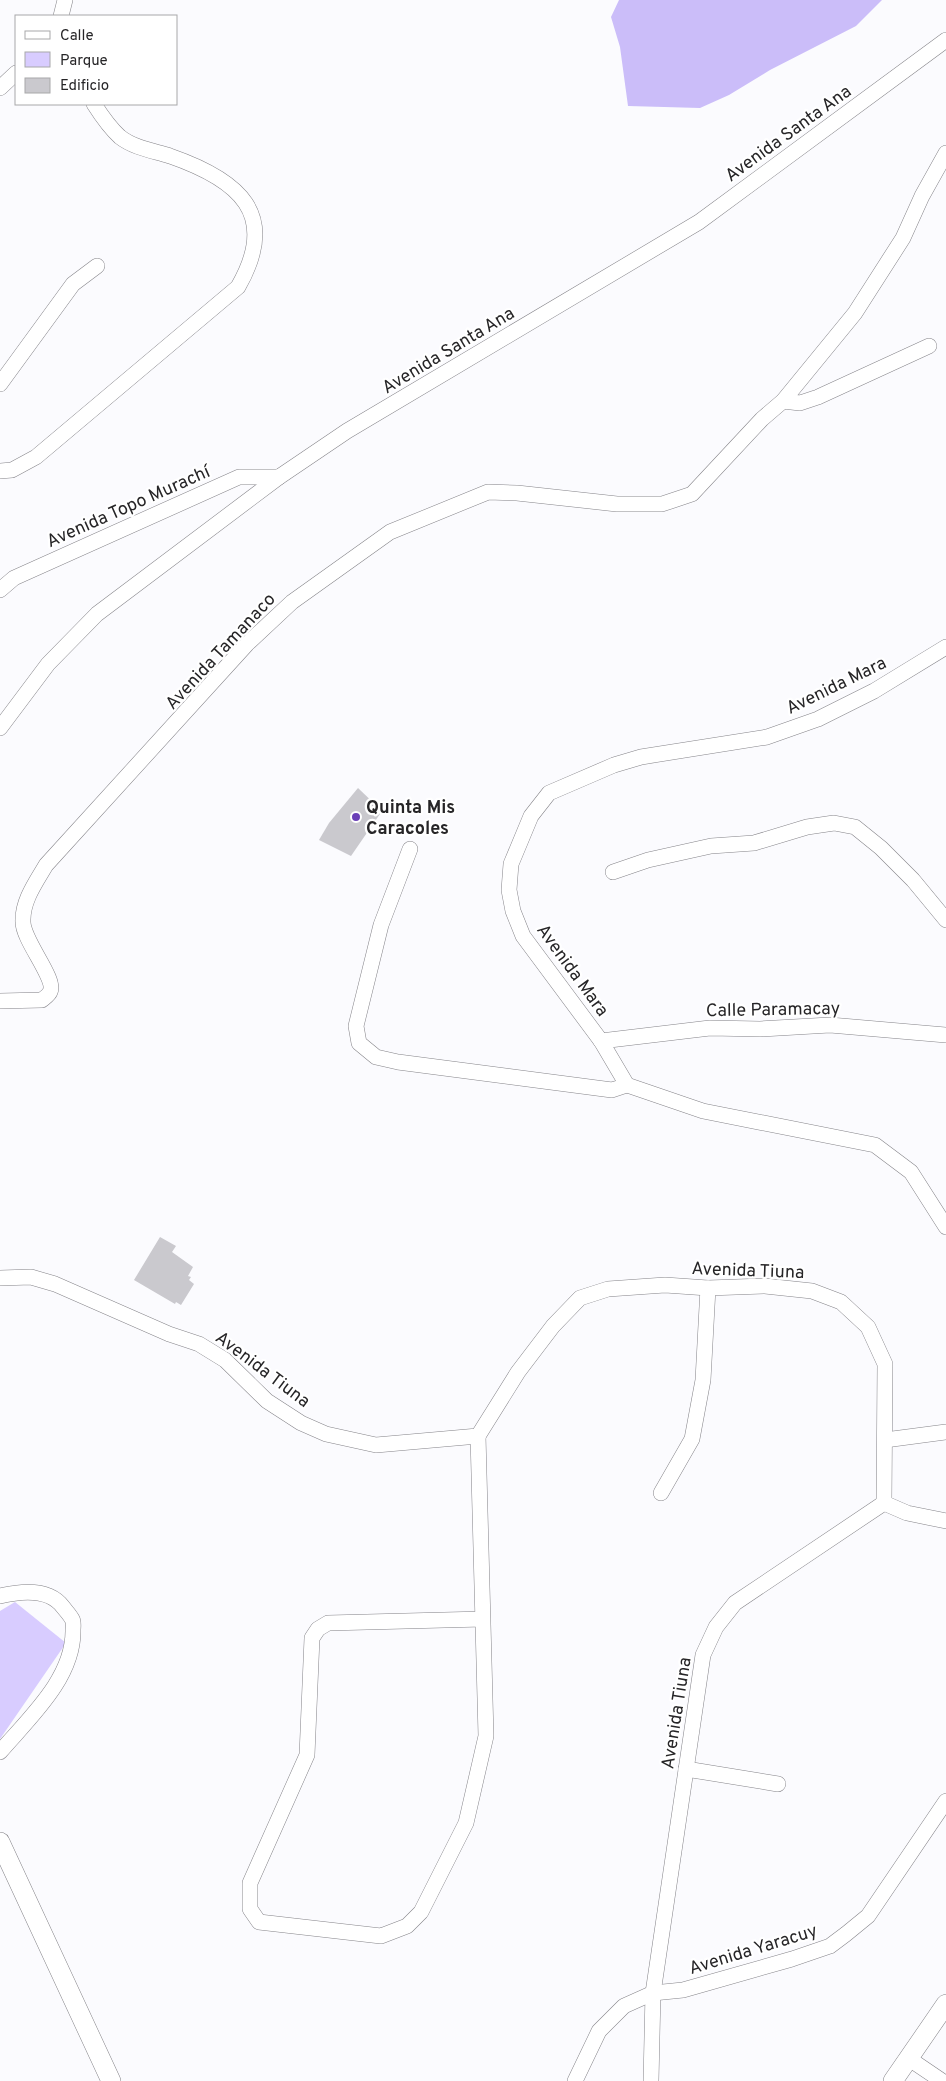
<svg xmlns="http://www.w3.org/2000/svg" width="946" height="2081" viewBox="0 0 946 2081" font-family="Overpass,sans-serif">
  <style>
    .green { fill: #d8ccff }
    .forest { fill: #cbbdf9 }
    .building { fill: #cac9ce }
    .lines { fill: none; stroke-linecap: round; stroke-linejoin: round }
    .minor-casing { stroke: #858489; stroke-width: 16 }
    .tertiary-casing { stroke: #858489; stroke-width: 20 }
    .minor { stroke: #fff; stroke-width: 15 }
    .tertiary { stroke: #fff; stroke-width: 19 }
    .poi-dot { fill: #6a3fb7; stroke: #fff; stroke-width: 2 }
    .labels { text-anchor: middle; stroke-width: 4.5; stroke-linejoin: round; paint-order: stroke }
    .street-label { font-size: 18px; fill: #262527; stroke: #fff }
    .poi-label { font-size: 18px; font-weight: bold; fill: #262527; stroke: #fff; text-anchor: start }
  </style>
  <rect width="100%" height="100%" fill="#fbfbfe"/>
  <!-- green -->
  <path class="green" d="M15,1602L66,1643L0,1739V1611Z"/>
  <!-- forest -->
  <path class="forest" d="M619,0H882L856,26L770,70L729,95L700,108L628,106L620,47L611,17Z"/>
  <!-- building -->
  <g class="building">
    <path d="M358,788L382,811L351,856L319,840L329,823Z"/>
    <path d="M160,1237L176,1246L172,1252L193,1267L188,1276L191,1277L189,1280L194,1284L181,1305L176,1302L175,1304L134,1280Z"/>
  </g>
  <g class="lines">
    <!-- minor casing -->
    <g class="minor-casing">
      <g id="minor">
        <path d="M61,16L65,0"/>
        <path d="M0,88L16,73"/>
        <path d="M0,384L73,284L97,266"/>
        <path d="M783,401L800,403L818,397L929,346"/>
        <path d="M0,471L12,470L36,457L238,287C280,214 239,180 170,156C154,151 134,148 120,137C110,128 101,115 94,104"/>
        <path d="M0,590L14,578L239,477H279"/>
        <path d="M946,647L874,691L818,719L767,737L641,757L614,765L549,793L531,816L511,864L509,890L513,911L523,936L601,1041L627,1085L703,1111L875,1145L911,1172L946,1227"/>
        <path d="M0,728L48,664L97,614L279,477L347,431L699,222L946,40"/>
        <path d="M410,849L381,925L356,1026L359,1043L376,1057L398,1062L612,1090L627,1085"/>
        <path d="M613,872L648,860L711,846L754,843L807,827L834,823L855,827L881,848L913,880L946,920"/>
        <path d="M0,1001L42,1000C44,998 49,995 50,992C57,979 23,941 23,922C22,901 36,882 46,865L247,644L292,602L390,532L488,492L517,493L617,504H662L692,494L762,419L783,401L855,313L903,238L922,196L946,153"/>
        <path d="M601,1041L710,1028L760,1029L830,1025L946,1035"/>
        <path d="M0,1278L31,1277L55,1284L169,1334L199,1344L225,1360L267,1401L301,1423L326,1434L376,1445L478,1436L518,1372L553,1326L580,1298L608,1289L665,1285L708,1288L765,1286L812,1291L841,1302L868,1327L885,1364L884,1503"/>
        <path d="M478,1436L486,1736L466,1823L421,1912L407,1926L381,1936L259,1922L250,1909V1883L307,1755L312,1638L318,1629L328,1623L483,1619"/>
        <path d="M885,1440L946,1432"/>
        <path d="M661,1493L692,1439L703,1380L708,1288"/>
        <path d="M884,1503L907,1513L946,1521"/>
        <path d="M0,1596C21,1591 49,1588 63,1607C66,1611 70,1615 72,1619C74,1622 73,1627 73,1630C74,1678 29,1718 0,1752"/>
        <path d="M686,1769L778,1784"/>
        <path d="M908,2058L942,2081"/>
        <path d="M575,2081L599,2031L624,2006L653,1993L683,1990L792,1959L830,1946L846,1934L868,1916L946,1801"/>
        <path d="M651,2081L653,1993L703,1655L716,1627L735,1603L884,1503"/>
      </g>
    </g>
    <!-- tertiary casing -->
    <g class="tertiary-casing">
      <g id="tertiary">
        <path d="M0,1842L111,2081"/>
        <path d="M893,2081L946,2004"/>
      </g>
    </g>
    <!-- minor -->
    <use href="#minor" class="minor"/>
    <!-- tertiary -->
    <use href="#tertiary" class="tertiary"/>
  </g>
  <!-- markers -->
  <circle class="poi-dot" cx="356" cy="817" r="5"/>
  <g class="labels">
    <!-- street labels -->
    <g class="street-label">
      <text transform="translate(788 133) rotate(-36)" y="6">Avenida Santa Ana</text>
      <text transform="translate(448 350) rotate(-31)" y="6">Avenida Santa Ana</text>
      <text transform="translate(128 506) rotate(-24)" y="6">Avenida Topo Murachí</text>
      <text transform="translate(220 651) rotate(-47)" y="6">Avenida Tamanaco</text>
      <text transform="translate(836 685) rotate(-26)" y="6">Avenida Mara</text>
      <text transform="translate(573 970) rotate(54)" y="6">Avenida Mara</text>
      <text transform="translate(773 1009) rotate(-1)" y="6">Calle Paramacay</text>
      <text transform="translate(748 1270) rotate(2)" y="6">Avenida Tiuna</text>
      <text transform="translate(263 1369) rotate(37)" y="6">Avenida Tiuna</text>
      <text transform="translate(676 1713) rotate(-81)" y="6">Avenida Tiuna</text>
      <text transform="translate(753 1949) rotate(-17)" y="6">Avenida Yaracuy</text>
    </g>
    <!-- poi labels -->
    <g class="poi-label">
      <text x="366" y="813">Quinta Mis<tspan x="366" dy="21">Caracoles</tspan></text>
    </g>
  </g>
  <!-- legend -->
  <rect x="15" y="15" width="162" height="90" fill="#ffffff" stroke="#a8a8a9"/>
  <rect x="25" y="31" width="25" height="8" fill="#ffffff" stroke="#a8a8a9"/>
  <text x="60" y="40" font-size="15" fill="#262527">Calle</text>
  <rect x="25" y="52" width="25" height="15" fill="#d8ccff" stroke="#a8a8a9"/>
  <text x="60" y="65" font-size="15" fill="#262527">Parque</text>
  <rect x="25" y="78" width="25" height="15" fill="#cac9ce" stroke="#a8a8a9"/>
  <text x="60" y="90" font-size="15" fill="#262527">Edificio</text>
</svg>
